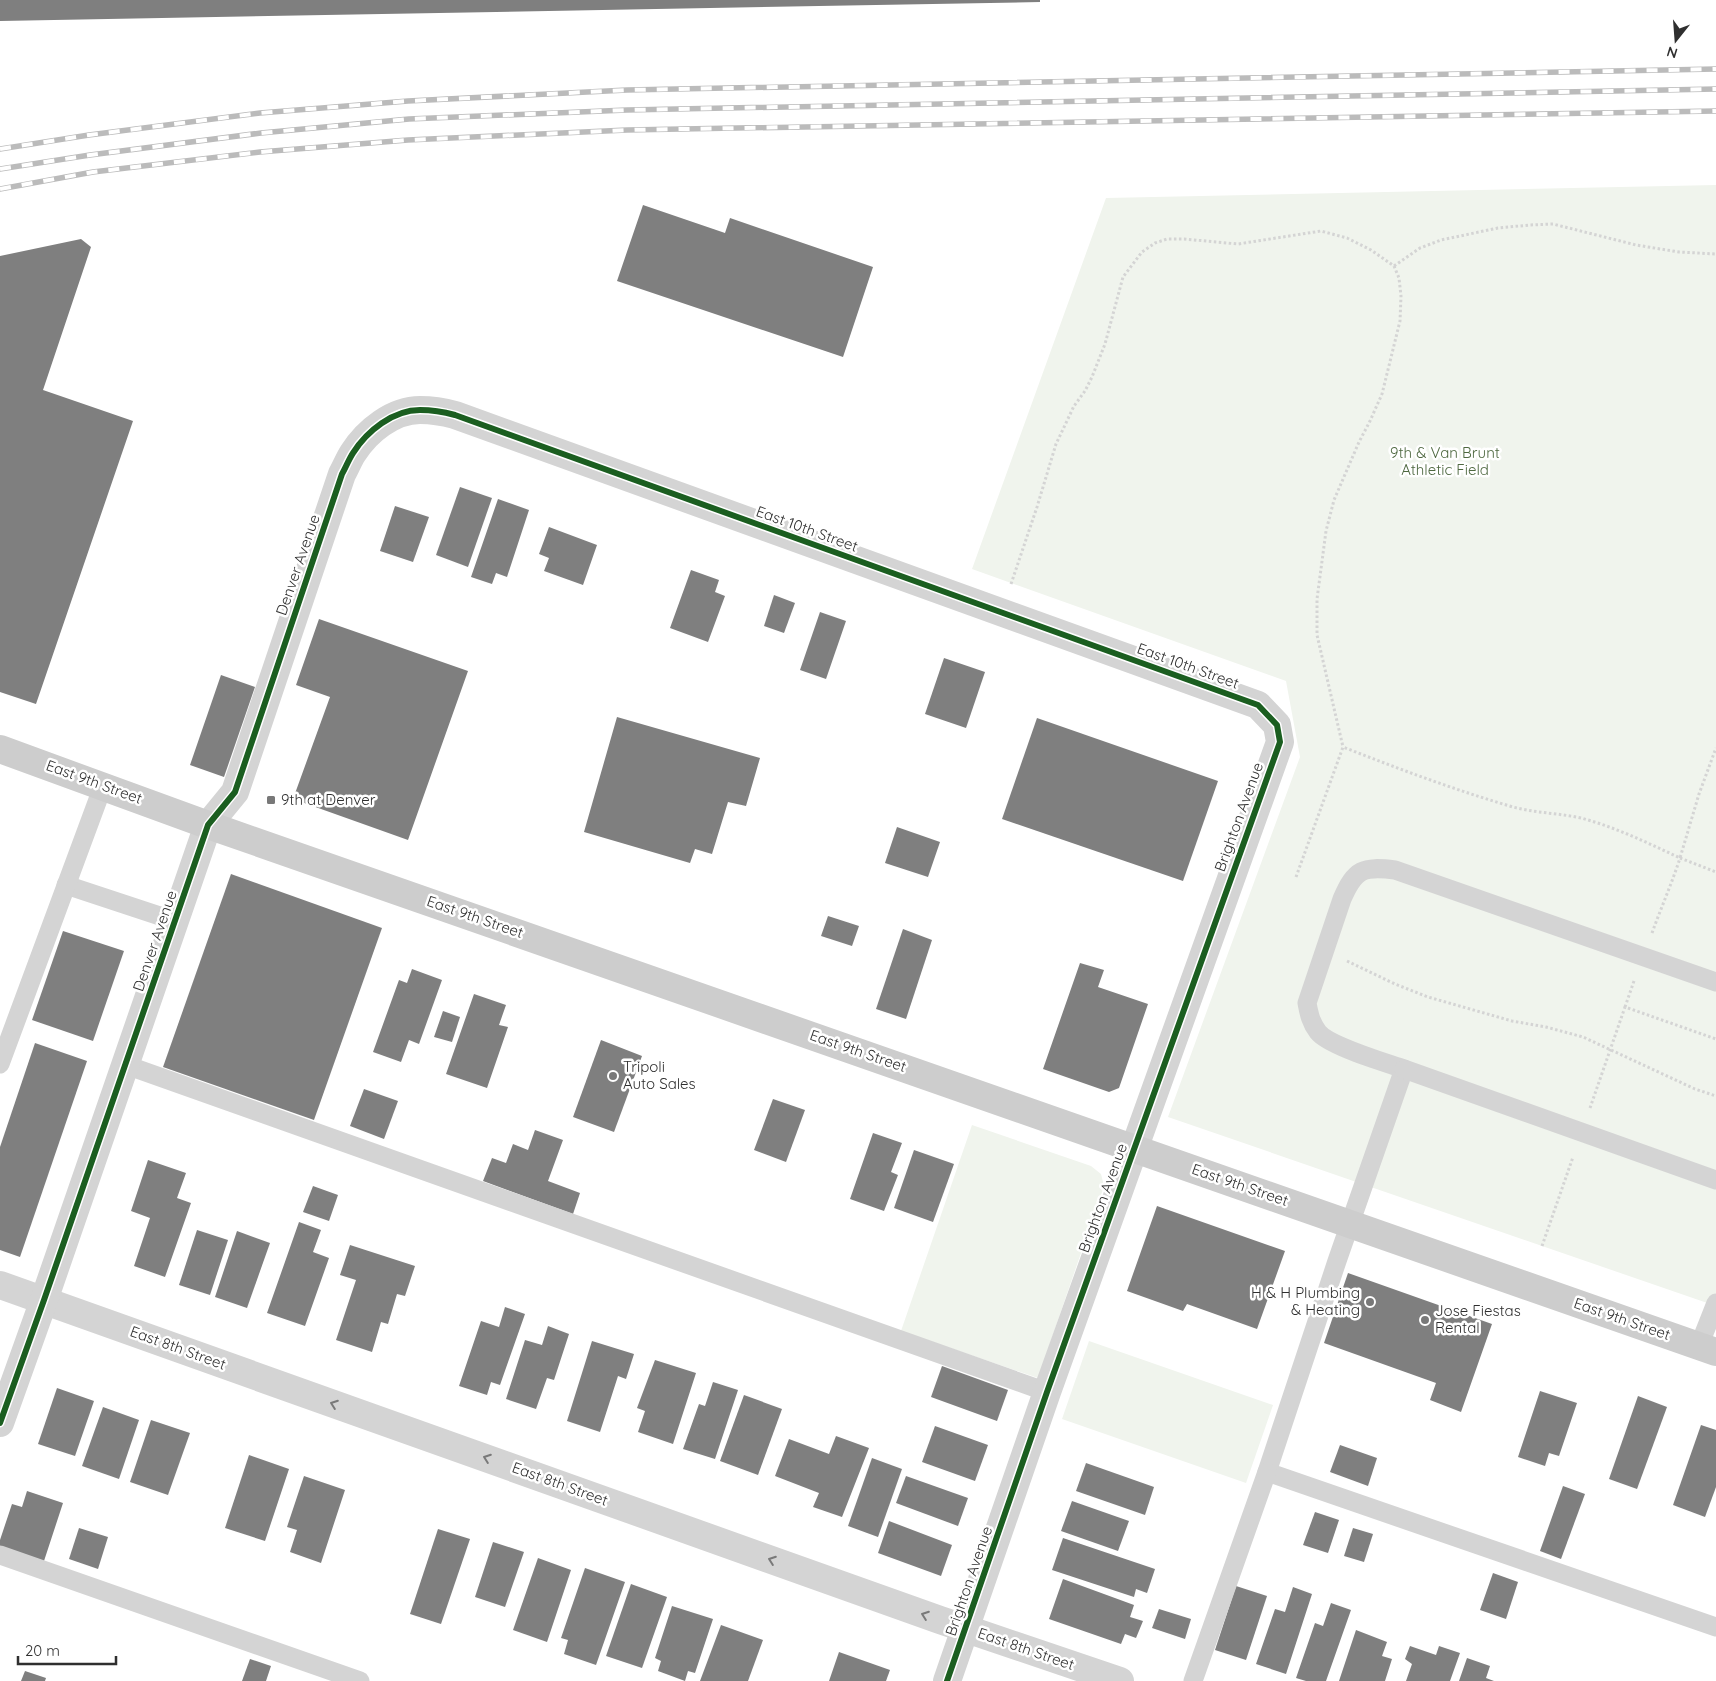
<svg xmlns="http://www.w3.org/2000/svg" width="1716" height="1681" viewBox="0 0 1716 1681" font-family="Quicksand,sans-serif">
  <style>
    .green { fill: #f0f4ed }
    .building { fill: #7f7f7f }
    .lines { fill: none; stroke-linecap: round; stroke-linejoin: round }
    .path { stroke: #d4d4d4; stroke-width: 3; stroke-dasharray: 2.5 2.5; stroke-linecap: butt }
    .service { stroke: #d4d4d4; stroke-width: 19 }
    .minor { stroke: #d4d4d4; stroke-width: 28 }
    .secondary { stroke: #cdcdcd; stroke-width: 28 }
    .rail-casing { stroke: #bbb; stroke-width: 5.5 }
    .rail { stroke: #fff; stroke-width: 4; stroke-dasharray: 11; stroke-linecap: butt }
    .cycleway-casing { stroke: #fff; stroke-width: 9 }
    .cycleway { stroke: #1b5e20; stroke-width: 6 }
    .oneway { stroke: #797979 }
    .poi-dot { fill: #787878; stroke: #fff; stroke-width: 2 }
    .labels { text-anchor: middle; stroke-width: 5; stroke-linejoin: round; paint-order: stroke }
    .park-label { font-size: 15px; fill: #4e6840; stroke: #fff }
    .street-label { font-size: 15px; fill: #2f2f2f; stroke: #fff }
    .poi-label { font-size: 15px; fill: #2f2f2f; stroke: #fff; text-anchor: start }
  </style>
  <rect width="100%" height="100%" fill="#fff"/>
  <!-- green -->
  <g class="green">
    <path d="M1716,185V1306L1168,1117L1300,757L1286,681L972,569L1106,198Z"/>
    <path d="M972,1125L1091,1166L1101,1174L1104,1186L1038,1378L901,1331Z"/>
    <path d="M1089,1341L1273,1405L1246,1483L1062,1419Z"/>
  </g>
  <!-- building -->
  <g class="building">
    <path d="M0,0H1040V2L0,21Z"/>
    <path d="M643,205L725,233L730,218L873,267L843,357L617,281Z"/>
    <path d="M81,239L91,247L43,390L133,421L36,704L0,692V256Z"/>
    <path d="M460,487L492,498L468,567L436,555Z"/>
    <path d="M498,499L529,510L507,577L496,573L492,584L471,577Z"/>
    <path d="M395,506L429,517L413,562L380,551Z"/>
    <path d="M549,527L597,545L583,585L544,571L549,558L539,554Z"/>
    <path d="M691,570L719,580L715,592L725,596L708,642L670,628Z"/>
    <path d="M774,595L795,603L784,633L764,626Z"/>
    <path d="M820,612L846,621L826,679L800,670Z"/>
    <path d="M319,619L468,671L408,840L293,799L330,697L296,685Z"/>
    <path d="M944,658L985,672L966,728L925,714Z"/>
    <path d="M221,675L255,687L224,777L190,765Z"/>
    <path d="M617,717L760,758L746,806L728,802L712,854L695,849L690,863L584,832Z"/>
    <path d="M1037,718L1218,781L1183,881L1002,819Z"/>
    <path d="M897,827L940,842L928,877L885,863Z"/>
    <path d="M231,874L382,928L314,1120L163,1067Z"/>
    <path d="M828,916L859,926L852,946L821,936Z"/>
    <path d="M903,929L932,940L906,1019L876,1009Z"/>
    <path d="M63,931L124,951L93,1041L32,1020Z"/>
    <path d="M1080,963L1104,970L1098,987L1148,1004L1119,1088L1109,1092L1043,1069Z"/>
    <path d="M412,969L442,980L419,1044L409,1040L401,1062L373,1052L399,980L407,983Z"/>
    <path d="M474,994L506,1005L499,1025L508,1027L487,1088L446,1074Z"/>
    <path d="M443,1011L460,1017L452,1042L434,1037Z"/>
    <path d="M601,1040L642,1056L614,1132L573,1117Z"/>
    <path d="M35,1043L87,1061L20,1257L0,1250V1147Z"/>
    <path d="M364,1089L398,1101L384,1139L350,1126Z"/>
    <path d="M773,1099L805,1110L786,1162L754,1150Z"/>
    <path d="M535,1130L563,1140L548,1181L580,1193L573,1214L483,1181L492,1158L506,1163L513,1144L528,1150Z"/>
    <path d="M873,1133L902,1143L891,1172L898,1175L884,1211L850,1199Z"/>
    <path d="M914,1150L954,1164L933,1222L894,1208Z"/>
    <path d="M148,1160L186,1173L177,1198L191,1203L165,1277L134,1266L150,1218L131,1211Z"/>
    <path d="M313,1186L338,1195L329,1221L303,1212Z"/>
    <path d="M1157,1206L1285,1251L1257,1329L1187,1304L1183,1311L1127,1291Z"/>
    <path d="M299,1222L321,1230L313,1252L329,1258L305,1326L267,1313Z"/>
    <path d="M197,1230L228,1240L210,1295L179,1285Z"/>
    <path d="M237,1231L270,1243L247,1308L215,1297Z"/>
    <path d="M350,1245L415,1266L405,1296L397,1294L388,1324L381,1322L372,1352L336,1340L356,1280L340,1275Z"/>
    <path d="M1348,1273L1492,1324L1461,1412L1430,1400L1436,1383L1324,1343Z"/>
    <path d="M505,1307L525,1314L500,1385L491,1382L487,1395L459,1386L481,1321L499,1327Z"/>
    <path d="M548,1326L569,1334L554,1380L547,1378L536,1409L506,1399L525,1340L542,1345Z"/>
    <path d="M592,1341L634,1354L626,1379L618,1376L600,1432L567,1421Z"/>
    <path d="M655,1360L696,1373L673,1444L638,1432L645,1411L637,1408Z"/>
    <path d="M942,1366L1008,1390L997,1421L931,1397Z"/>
    <path d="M713,1382L738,1390L715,1459L683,1449L699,1404L705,1406Z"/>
    <path d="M57,1388L94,1401L75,1456L38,1444Z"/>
    <path d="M1540,1391L1577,1403L1559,1456L1549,1453L1545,1466L1518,1457Z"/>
    <path d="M744,1395L782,1409L758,1475L720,1461Z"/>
    <path d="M1638,1396L1667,1407L1637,1489L1609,1479Z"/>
    <path d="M103,1407L139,1420L119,1479L82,1466Z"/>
    <path d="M151,1420L190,1433L168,1495L130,1482Z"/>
    <path d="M1701,1425L1716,1430V1487L1705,1517L1673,1505Z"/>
    <path d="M935,1426L988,1445L975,1481L922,1462Z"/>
    <path d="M836,1436L869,1448L842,1517L813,1507L819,1493L775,1476L789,1439L829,1454Z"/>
    <path d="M1340,1445L1377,1458L1368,1486L1330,1472Z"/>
    <path d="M249,1455L289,1469L265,1541L225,1528Z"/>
    <path d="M872,1458L902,1469L878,1537L848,1526Z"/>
    <path d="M1086,1463L1154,1487L1145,1515L1076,1491Z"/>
    <path d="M304,1476L345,1490L321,1563L290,1552L297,1530L287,1527Z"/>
    <path d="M906,1476L968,1498L958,1526L896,1503Z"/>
    <path d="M1563,1486L1585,1494L1561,1559L1540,1551Z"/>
    <path d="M27,1491L63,1503L44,1561L0,1546V1540L12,1504L22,1507Z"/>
    <path d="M1072,1501L1129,1521L1118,1551L1061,1531Z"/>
    <path d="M1315,1512L1339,1520L1328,1553L1303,1545Z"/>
    <path d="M889,1521L952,1545L941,1576L878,1553Z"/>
    <path d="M79,1528L108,1537L98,1569L69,1559Z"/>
    <path d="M1353,1528L1373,1534L1364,1562L1344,1556Z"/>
    <path d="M438,1529L470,1539L441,1624L410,1614Z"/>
    <path d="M1063,1538L1155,1569L1147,1593L1136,1589L1134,1597L1052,1570Z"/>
    <path d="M493,1542L524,1552L505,1607L475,1597Z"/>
    <path d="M538,1558L571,1570L547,1642L513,1630Z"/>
    <path d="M585,1568L625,1582L596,1665L564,1654L568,1640L561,1638Z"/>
    <path d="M1493,1573L1518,1582L1506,1619L1480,1610Z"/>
    <path d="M1063,1579L1134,1605L1130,1617L1143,1621L1136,1638L1125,1634L1121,1644L1049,1619Z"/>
    <path d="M631,1584L667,1597L642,1668L606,1656Z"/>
    <path d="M1236,1586L1267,1596L1246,1660L1215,1650Z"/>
    <path d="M1293,1587L1312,1594L1286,1674L1256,1664L1275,1609L1285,1612Z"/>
    <path d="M1331,1603L1351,1610L1326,1681H1306L1296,1678L1315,1623L1323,1626Z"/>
    <path d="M672,1606L713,1619L695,1673L688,1671L685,1681L658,1671L661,1661L655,1658Z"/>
    <path d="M1159,1609L1191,1619L1185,1639L1152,1628Z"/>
    <path d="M721,1625L763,1640L748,1681H700Z"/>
    <path d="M1356,1630L1387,1642L1382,1656L1392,1659L1385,1681H1339Z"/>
    <path d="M1410,1646L1436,1655L1439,1646L1460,1653L1450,1681H1406L1412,1664L1405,1659Z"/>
    <path d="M839,1652L890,1670L886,1681H829Z"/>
    <path d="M1467,1658L1490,1666L1486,1678L1494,1681H1459Z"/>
    <path d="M250,1659L271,1666L266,1681H242Z"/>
    <path d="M25,1671L46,1678L45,1681H21Z"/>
  </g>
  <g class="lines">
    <!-- path -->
    <g class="path">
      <path d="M1394,266L1420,248L1441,240L1498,228L1530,225L1553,224L1636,245L1679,252L1716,254"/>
      <path d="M1011,584L1037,507L1056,444L1074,406L1085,391L1092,377L1105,344L1123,277L1142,252L1155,243L1167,239H1184L1238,244L1321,231L1347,238L1371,250L1394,266L1399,278L1401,296L1400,321L1382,394L1370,421L1359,442L1334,500L1326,531L1317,599V635L1343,747"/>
      <path d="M1296,877L1343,747C1399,769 1455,790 1513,807C1535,813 1558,813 1581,818C1615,827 1648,843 1680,858L1699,794L1716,748"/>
      <path d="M1652,933C1661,908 1672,883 1680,858L1716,872"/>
      <path d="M1347,961L1395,984L1428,997L1512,1021L1546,1027L1583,1037L1695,1089L1716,1096"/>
      <path d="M1625,1007L1634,981"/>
      <path d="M1590,1108L1625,1007L1716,1039"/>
      <path d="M1542,1246L1573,1157"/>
    </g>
    <!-- service -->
    <g class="service">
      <path d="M66,885L175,921"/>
      <path d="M1716,982L1395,870C1363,866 1355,869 1342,899L1307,1003C1309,1014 1311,1023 1318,1032C1329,1046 1384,1062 1404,1069L1337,1261L1267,1472L1716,1627"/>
      <path d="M0,1064L103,786"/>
      <path d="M126,1065L1047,1392"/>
      <path d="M1404,1069L1716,1180"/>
      <path d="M1699,1346L1716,1303"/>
      <path d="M0,1555L360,1681"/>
      <path d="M1193,1681L1267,1472"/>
    </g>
    <!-- minor -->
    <g class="minor">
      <path d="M0,1285L940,1620L1120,1681"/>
      <path d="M0,1423L44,1300L208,825L235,792L342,474C346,467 349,459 353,453C367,431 393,410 420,410C432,410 444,412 455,415L1258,705L1277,725L1280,742L1047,1392L947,1681"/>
    </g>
    <!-- secondary -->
    <path class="secondary" d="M0,749L208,825L1716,1352"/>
    <!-- rail casing -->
    <g class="rail-casing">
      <g id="rail">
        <path d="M0,149L89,135L260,113L408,101L627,90L1716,69"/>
        <path d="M0,169L90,155L261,133L409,119L627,110L1716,89"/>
        <path d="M0,189L93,172L260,152L408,140L627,130L1716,111"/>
      </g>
    </g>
    <!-- rail -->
    <use href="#rail" class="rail"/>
    <!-- cycleway casing -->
    <g class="cycleway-casing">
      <path id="cycleway" d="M0,1423L44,1300L208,825L235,792L342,474C346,467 349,459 353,453C367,431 393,410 420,410C432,410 444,412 455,415L1258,705L1277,725L1280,742L1047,1392L947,1681"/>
    </g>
    <!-- cycleway -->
    <use href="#cycleway" class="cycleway"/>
  </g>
  <!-- one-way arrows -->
  <defs><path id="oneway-chevron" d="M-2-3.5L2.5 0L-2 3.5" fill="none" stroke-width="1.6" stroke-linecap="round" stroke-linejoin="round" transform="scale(1.25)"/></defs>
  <g class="oneway">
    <use href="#oneway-chevron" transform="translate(334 1404) rotate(-160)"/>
    <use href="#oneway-chevron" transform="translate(487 1458) rotate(-160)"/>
    <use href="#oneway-chevron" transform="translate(772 1560) rotate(-160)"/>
    <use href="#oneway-chevron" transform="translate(925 1615) rotate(-160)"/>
  </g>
  <!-- markers -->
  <g class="poi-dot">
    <rect x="266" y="795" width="10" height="10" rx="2.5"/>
    <circle cx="613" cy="1076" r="5"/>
    <circle cx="1370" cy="1302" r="5"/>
    <circle cx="1425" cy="1320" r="5"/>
  </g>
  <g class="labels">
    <!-- park labels -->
    <g class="park-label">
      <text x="1445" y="458">9th &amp; Van Brunt<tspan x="1445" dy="17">Athletic Field</tspan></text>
    </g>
    <!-- street labels -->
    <g class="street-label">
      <text transform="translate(807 529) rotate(20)" y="5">East 10th Street</text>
      <text transform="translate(298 565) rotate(-71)" y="5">Denver Avenue</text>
      <text transform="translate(1188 666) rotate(20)" y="5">East 10th Street</text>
      <text transform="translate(94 782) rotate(20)" y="5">East 9th Street</text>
      <text transform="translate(1239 817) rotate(-70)" y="5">Brighton Avenue</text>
      <text transform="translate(475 917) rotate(19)" y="5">East 9th Street</text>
      <text transform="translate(155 941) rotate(-71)" y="5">Denver Avenue</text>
      <text transform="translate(858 1051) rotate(19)" y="5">East 9th Street</text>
      <text transform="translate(1240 1185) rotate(19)" y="5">East 9th Street</text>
      <text transform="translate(1103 1198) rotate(-70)" y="5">Brighton Avenue</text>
      <text transform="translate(1622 1319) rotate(19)" y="5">East 9th Street</text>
      <text transform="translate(178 1348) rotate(20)" y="5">East 8th Street</text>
      <text transform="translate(560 1484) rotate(20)" y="5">East 8th Street</text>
      <text transform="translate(969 1581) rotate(-71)" y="5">Brighton Avenue</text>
      <text transform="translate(1026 1649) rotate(19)" y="5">East 8th Street</text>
    </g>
    <!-- poi labels -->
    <g class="poi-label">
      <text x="281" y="805">9th at Denver</text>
      <text x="623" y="1072">Tripoli<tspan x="623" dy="17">Auto Sales</tspan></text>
      <text x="1360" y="1298" text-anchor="end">H &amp; H Plumbing<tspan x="1360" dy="17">&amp; Heating</tspan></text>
      <text x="1435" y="1316">Jose Fiestas<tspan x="1435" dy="17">Rental</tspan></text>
    </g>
  </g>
  <!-- north arrow -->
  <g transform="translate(1676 40) rotate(197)" stroke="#ffffff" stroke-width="4" paint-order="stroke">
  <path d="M0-4L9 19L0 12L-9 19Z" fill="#2f2f2f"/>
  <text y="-8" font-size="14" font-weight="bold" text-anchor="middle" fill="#2f2f2f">N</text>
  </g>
  <!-- scale -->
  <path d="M18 1656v8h98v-8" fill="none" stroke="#2f2f2f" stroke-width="2.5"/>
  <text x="25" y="1656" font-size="15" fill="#2f2f2f" stroke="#ffffff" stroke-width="4" paint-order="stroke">20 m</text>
</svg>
